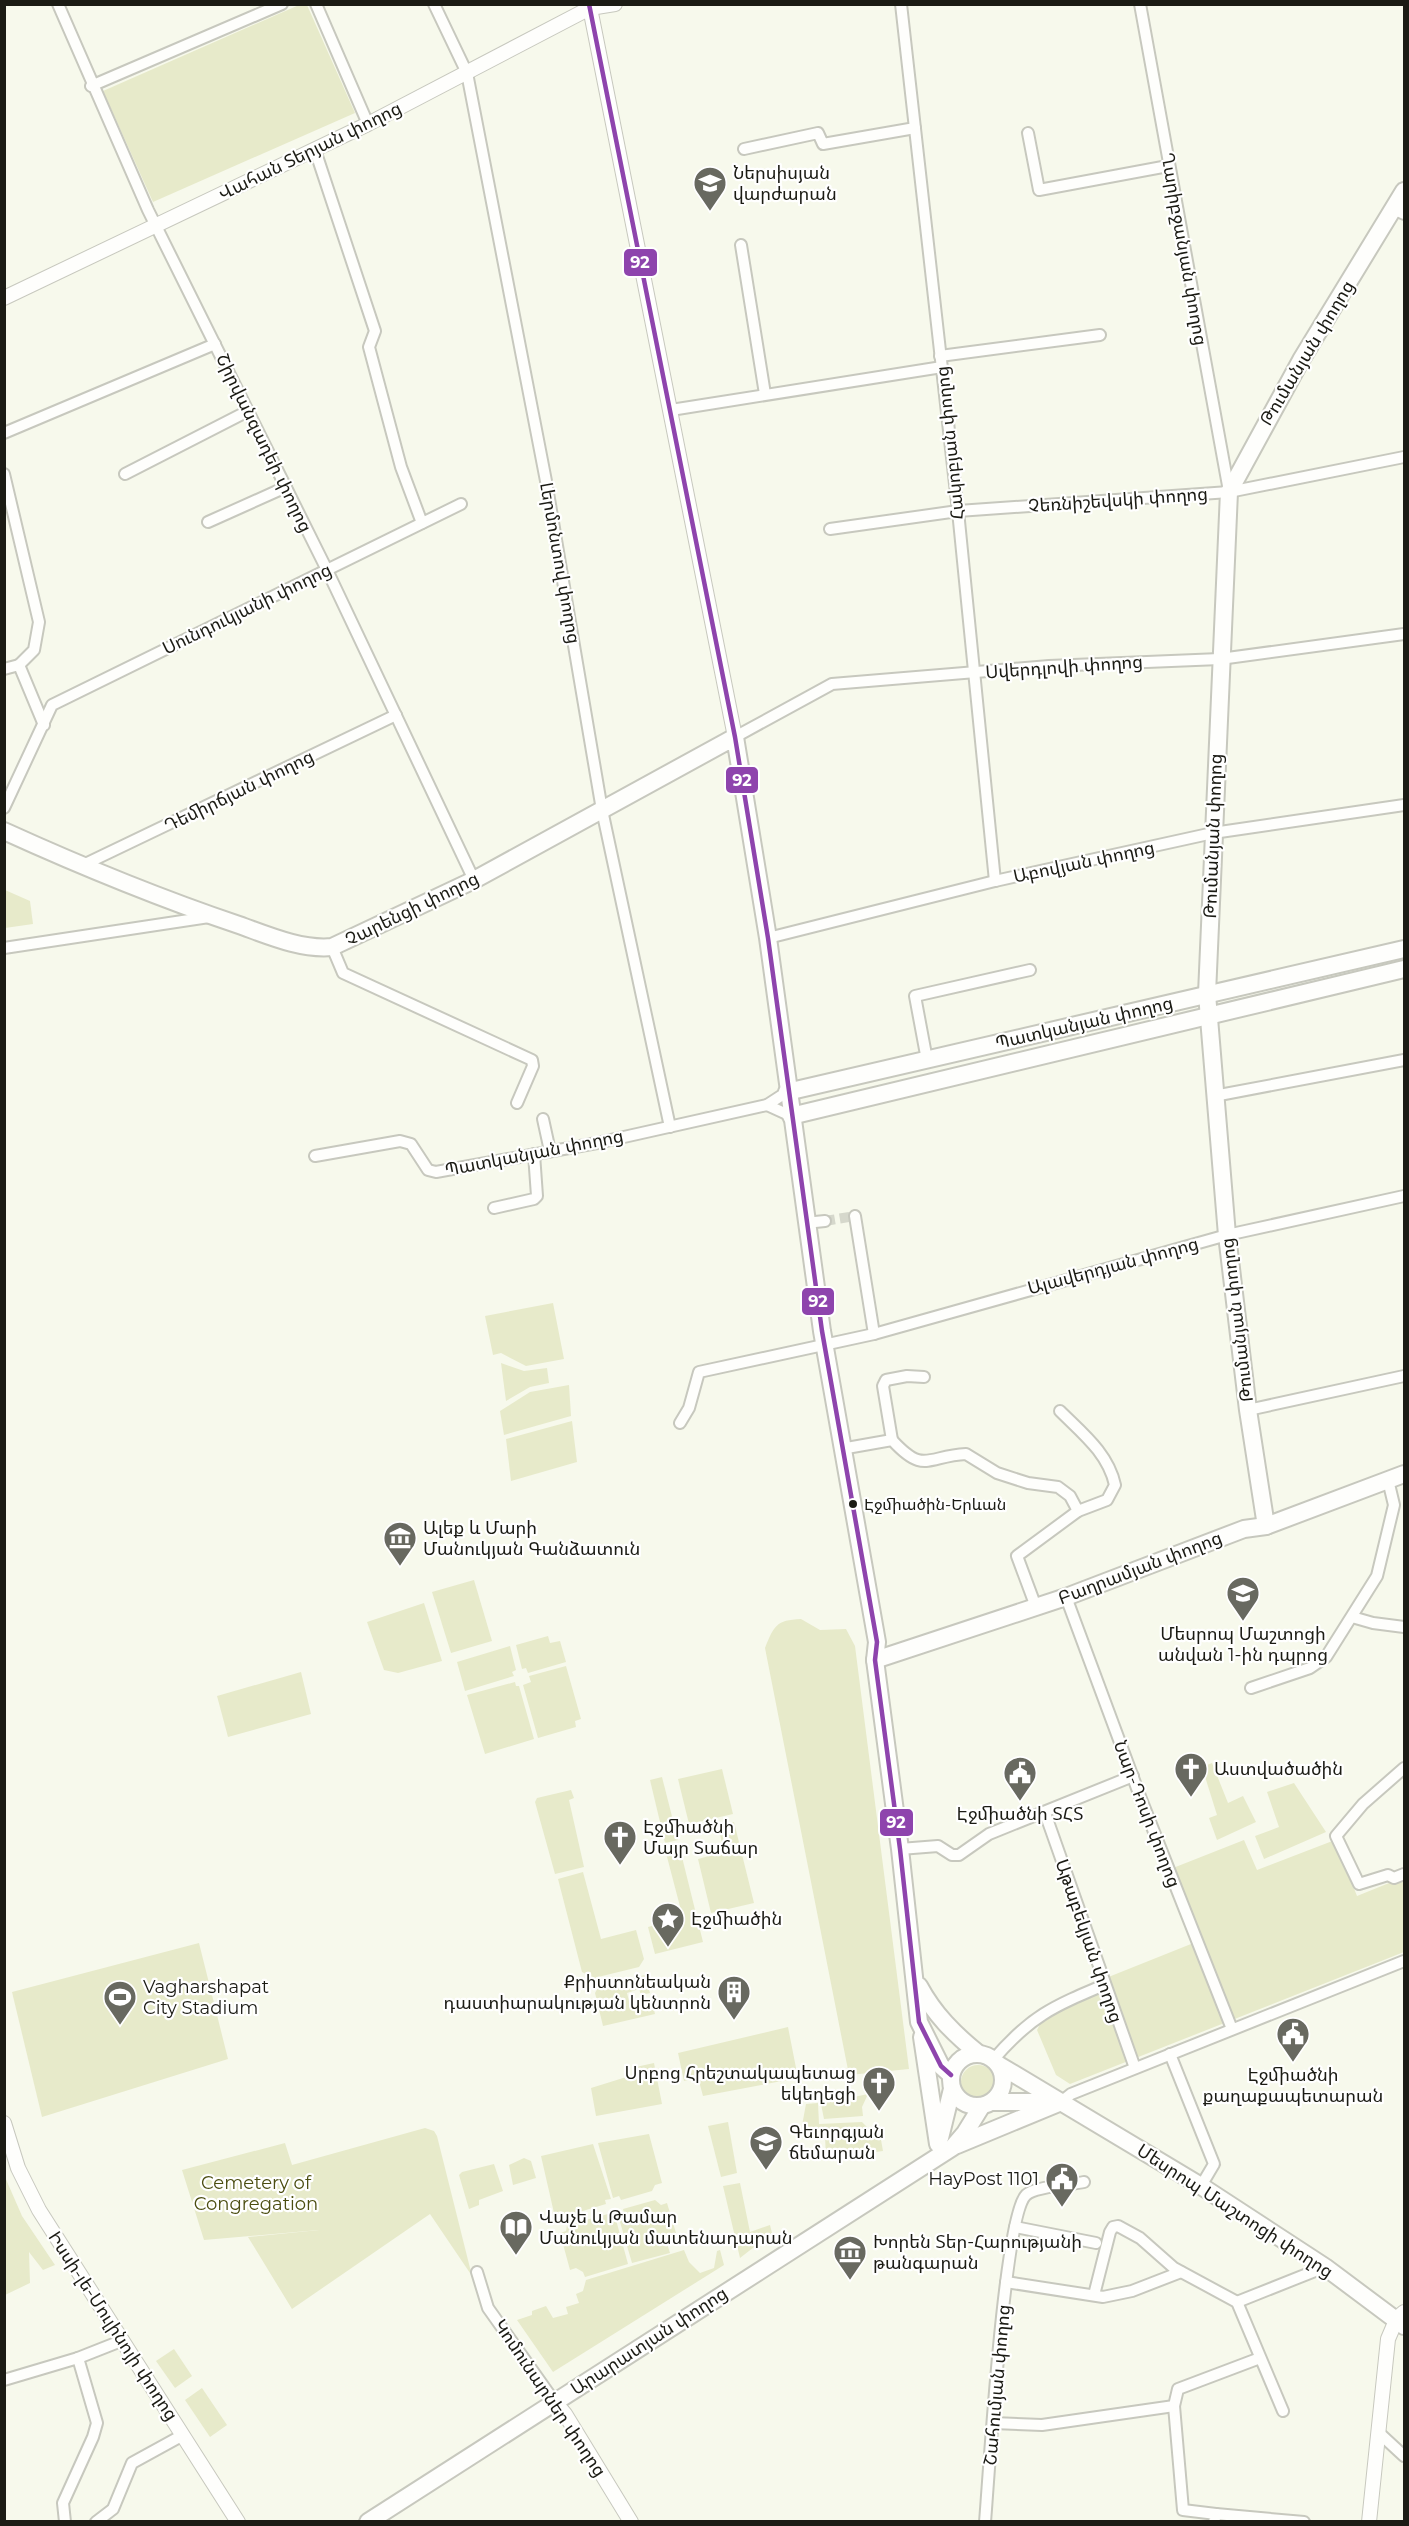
<svg xmlns="http://www.w3.org/2000/svg" width="1409" height="2526" viewBox="0 0 1409 2526" font-family="Montserrat,'Noto Sans Armenian',sans-serif">
  <style>
    .green { fill: #e7eaca }
    .lines { fill: none; stroke-linecap: round; stroke-linejoin: round }
    .minor-tunnel { stroke: #d6d8cc; stroke-width: 10; stroke-dasharray: 10 5; stroke-linecap: butt }
    .minor-casing { stroke: #c7c8be; stroke-width: 14 }
    .tertiary-casing { stroke: #c7c8be; stroke-width: 16 }
    .secondary-casing { stroke: #c7c8be; stroke-width: 20 }
    .minor { stroke: #fefefc; stroke-width: 10 }
    .tertiary { stroke: #fefefc; stroke-width: 14 }
    .secondary { stroke: #fefefc; stroke-width: 16 }
    .bus-1-casing { stroke: #fff; stroke-width: 9 }
    .bus-1 { stroke: #8e44ad; stroke-width: 4.5 }
    .bus-dot { fill: #1b1b14; stroke: #fff; stroke-width: 2 }
    .labels { text-anchor: middle; stroke-width: 4.5; stroke-linejoin: round; paint-order: stroke }
    .bus-label { font-size: 16px; fill: #1b1b14; stroke: #fff; text-anchor: start }
    .street-label { font-size: 18px; fill: #1b1b14; stroke: #fff }
    .poi-label { font-size: 18px; fill: #1b1b14; stroke: #fff; text-anchor: start }
    .park-label { font-size: 18px; fill: #4b4d10; stroke: #fff }
    .line-badge { stroke: #fff; stroke-width: 2 }
    .badge-label { font-size: 16px; text-anchor: middle; font-weight: bold; fill: #fff }
  </style>
  <rect width="100%" height="100%" fill="#f7f9ec"/>
  <!-- green -->
  <g class="green">
    <path d="M299,5H307L355,113L153,202L103,91Z"/>
    <path d="M5,890L30,901L33,924L5,928Z"/>
    <path d="M553,1303L564,1359L526,1366L501,1353L493,1355L485,1316Z"/>
    <path d="M501,1363L524,1371L547,1368L549,1383L530,1387L506,1401Z"/>
    <path d="M569,1385L571,1416L504,1435L500,1411L530,1392Z"/>
    <path d="M572,1421L577,1462L511,1481L506,1439Z"/>
    <path d="M474,1580L492,1641L451,1653L432,1592Z"/>
    <path d="M424,1603L442,1661L398,1673L384,1670L367,1622Z"/>
    <path d="M801,1619L820,1630L846,1629L855,1646L909,2069L849,2075L765,1648C774,1626 776,1620 801,1619Z"/>
    <path d="M548,1636L550,1643L560,1641L566,1662L528,1673L526,1668L522,1669L516,1645Z"/>
    <path d="M510,1646L516,1670L512,1672L514,1676L465,1691L457,1662Z"/>
    <path d="M566,1666L581,1719L575,1721L576,1727L538,1738L523,1685L531,1682L529,1676Z"/>
    <path d="M301,1672L311,1714L228,1737L217,1696Z"/>
    <path d="M515,1682L516,1686H519L534,1739L485,1754L467,1695Z"/>
    <path d="M1212,1763L1228,1803L1243,1796L1256,1822L1217,1840L1209,1818L1217,1815L1202,1767Z"/>
    <path d="M722,1769L733,1814L689,1824L678,1779Z"/>
    <path d="M662,1777L678,1840L665,1843L650,1780Z"/>
    <path d="M1294,1783L1326,1832L1264,1859L1255,1836L1279,1827L1267,1792Z"/>
    <path d="M571,1790L574,1798L569,1800L584,1867L555,1874L535,1802L537,1798Z"/>
    <path d="M734,1822L754,1903L711,1913L698,1859L724,1852L718,1826Z"/>
    <path d="M1244,1840L1257,1870L1335,1840L1357,1896L1404,1877V1952L1070,2084L1056,2075L1037,2030L1043,2018L1110,1989L1106,1978L1201,1940L1173,1868Z"/>
    <path d="M680,1849L703,1942L655,1954L648,1927L683,1918L666,1853Z"/>
    <path d="M583,1872L601,1939L636,1930L644,1959L639,1967L594,1978L582,1972L558,1879Z"/>
    <path d="M199,1943L228,2059L42,2117L12,1992Z"/>
    <path d="M645,1975L650,1993L641,1995L639,1989L627,1993L631,2009L643,2006L642,2001L651,1999L655,2014L603,2026L595,1993L599,1986Z"/>
    <path d="M788,2027L798,2078L703,2096L700,2085L691,2079L684,2081L678,2053Z"/>
    <path d="M654,2063L662,2104L596,2116L591,2088L636,2074V2067Z"/>
    <circle cx="978" cy="2082" r="17"/>
    <path d="M868,2094L862,2107L863,2116L824,2119L821,2104Z"/>
    <path d="M818,2103L819,2124L862,2122L871,2131H874L875,2135L880,2134L883,2151L826,2159L825,2135L801,2131L806,2104Z"/>
    <path d="M728,2122L737,2173L721,2177L708,2126Z"/>
    <path d="M425,2128L434,2131L437,2136L472,2276L430,2214L292,2309L248,2237L319,2230L204,2240L182,2170L285,2143L293,2168L292,2165Z"/>
    <path d="M649,2134L662,2183L655,2185L652,2191L621,2200L619,2196L613,2198L598,2143Z"/>
    <path d="M593,2144L611,2199L605,2200L606,2204L566,2216L561,2211L554,2213L541,2156Z"/>
    <path d="M524,2158L531,2161L536,2178L513,2185L509,2165Z"/>
    <path d="M494,2164L503,2191L479,2200V2205L469,2209L459,2175L462,2172Z"/>
    <path d="M5,2177L22,2216L55,2265L43,2270L29,2252L30,2283L5,2295Z"/>
    <path d="M740,2183L750,2232L770,2225L772,2233L740,2258L723,2186Z"/>
    <path d="M655,2200L661,2205L667,2203L676,2233L665,2237L670,2253L632,2263L618,2215L624,2213L623,2209Z"/>
    <path d="M608,2214L610,2217L615,2216L628,2264L585,2277L583,2272L576,2268L570,2270L560,2233L566,2231L567,2225Z"/>
    <path d="M684,2250L689,2262L700,2273L714,2268L717,2251L720,2250L724,2265L553,2372L517,2320L532,2315V2311L546,2306L553,2318L568,2314L566,2307L579,2303L576,2294L583,2291L586,2280Z"/>
    <path d="M174,2349L192,2376L175,2388L156,2361Z"/>
    <path d="M202,2388L227,2425L210,2437L185,2400Z"/>
  </g>
  <g class="lines">
    <!-- minor-tunnel -->
    <path class="minor-tunnel" d="M825,1221L855,1216"/>
    <!-- minor casing -->
    <g class="minor-casing">
      <g id="minor">
        <path d="M58,4L148,210L327,570L474,880"/>
        <path d="M316,4L368,124"/>
        <path d="M434,4L467,73L546,481L602,810L670,1127"/>
        <path d="M901,4L958,511L995,881"/>
        <path d="M1140,4L1229,491"/>
        <path d="M91,86L282,4"/>
        <path d="M1028,133L1039,190L1168,166"/>
        <path d="M744,149L818,133L823,144L915,128"/>
        <path d="M315,150L375,331L369,347L401,467L422,523"/>
        <path d="M1393,209L1404,214"/>
        <path d="M741,245L765,394"/>
        <path d="M940,356L1100,335"/>
        <path d="M671,410L942,367"/>
        <path d="M4,433L215,344"/>
        <path d="M4,474L39,622L34,650L19,665L44,725"/>
        <path d="M125,474L248,411"/>
        <path d="M208,522L286,487"/>
        <path d="M830,529L958,511L1229,492L1404,457"/>
        <path d="M4,669L19,665"/>
        <path d="M735,737L832,684L1049,666L1220,659L1404,634"/>
        <path d="M4,808L52,705L461,504"/>
        <path d="M81,866L396,715"/>
        <path d="M768,938L995,881L1213,833L1404,805"/>
        <path d="M332,947L343,973L532,1060L533,1066L517,1103"/>
        <path d="M4,948L209,917"/>
        <path d="M927,1060L915,996L1030,970"/>
        <path d="M1214,1096L1404,1060"/>
        <path d="M767,1105L791,1116"/>
        <path d="M543,1119L550,1151"/>
        <path d="M315,1156L400,1141L411,1144L428,1170L436,1172L597,1143L767,1105L787,1092"/>
        <path d="M494,1208L534,1199L537,1196L534,1154"/>
        <path d="M855,1216L874,1334"/>
        <path d="M805,1223L825,1221"/>
        <path d="M1248,1410L1404,1376"/>
        <path d="M680,1423L689,1408L699,1372L874,1334L1227,1235L1404,1196"/>
        <path d="M892,1440L883,1386L886,1380L907,1376L924,1377"/>
        <path d="M841,1449L892,1440C924,1475 927,1456 966,1454L997,1473L1028,1483L1058,1487L1070,1496L1078,1511"/>
        <path d="M1066,1597L1141,1799L1232,2029"/>
        <path d="M1036,1607L1017,1556L1078,1511L1107,1500L1115,1485C1108,1453 1082,1433 1060,1411"/>
        <path d="M1352,1617L1373,1623L1404,1627"/>
        <path d="M1251,1688L1310,1668L1326,1657L1377,1576L1394,1505L1388,1480"/>
        <path d="M1404,1768L1363,1804L1336,1836L1359,1884L1388,1875L1394,1878L1404,1874"/>
        <path d="M1045,1813L1135,2068"/>
        <path d="M900,1849L938,1846L952,1855H959L989,1834L1133,1776"/>
        <path d="M1170,2054L1214,2164L1201,2186"/>
        <path d="M993,2060C1031,2016 1052,2007 1104,1985"/>
        <path d="M1061,2102L1071,2094L1404,1961"/>
        <path d="M1015,2227L1096,2243"/>
        <path d="M477,2272L488,2308L554,2401"/>
        <path d="M1006,2282L1103,2297L1132,2291L1181,2272"/>
        <path d="M1094,2295L1110,2232L1113,2227L1118,2226L1140,2238L1174,2268L1237,2302L1283,2411"/>
        <path d="M1237,2302L1325,2267"/>
        <path d="M4,2380L78,2358"/>
        <path d="M1174,2406L1183,2510L1216,2514L1214,2522"/>
        <path d="M993,2423L1042,2425L1174,2406L1178,2389L1260,2358"/>
        <path d="M1378,2432L1404,2456"/>
        <path d="M1216,2514L1304,2522"/>
        <path d="M65,2522L63,2503L93,2437L97,2423L78,2358L121,2341"/>
        <path d="M96,2522L113,2509L132,2463L183,2435"/>
        <path d="M985,2522C989,2475 1004,2216 1026,2195C1036,2186 1070,2185 1084,2182"/>
      </g>
    </g>
    <!-- tertiary casing -->
    <g class="tertiary-casing">
      <g id="tertiary">
        <path d="M590,8L735,737"/>
        <path d="M4,298L368,124L590,8L615,4"/>
        <path d="M4,2123L18,2168L39,2210L238,2522"/>
        <path d="M554,2401L565,2414L631,2522"/>
        <path d="M1369,2522L1388,2339L1397,2318L1404,2312"/>
      </g>
    </g>
    <!-- secondary casing -->
    <g class="secondary-casing">
      <g id="secondary">
        <path d="M4,831C81,866 159,898 239,925C267,935 301,950 332,947L474,880L735,737L768,938L822,1331L877,1642L875,1660L900,1849L919,2022L941,2066L951,2075"/>
        <path d="M787,1092L1404,949"/>
        <path d="M791,1116L1404,969"/>
        <path d="M1266,1526L1248,1410L1227,1235L1207,994L1229,492L1301,360L1404,191"/>
        <path d="M875,1660L1066,1597L1244,1529L1266,1526L1404,1474"/>
        <path d="M919,1986C934,2014 954,2034 979,2054"/>
        <path d="M922,2037L938,2144"/>
        <circle cx="977" cy="2080" r="26"/>
        <path d="M999,2065L1201,2186L1325,2267L1404,2326"/>
        <path d="M993,2102H1052"/>
        <path d="M940,2138L952,2089"/>
        <path d="M957,2145L1061,2102"/>
        <path d="M368,2522L953,2147L965,2133L981,2107"/>
      </g>
    </g>
    <!-- minor -->
    <use href="#minor" class="minor"/>
    <!-- tertiary -->
    <use href="#tertiary" class="tertiary"/>
    <!-- secondary -->
    <use href="#secondary" class="secondary"/>
    <!-- bus-1 casing -->
    <g class="bus-1-casing">
      <path id="bus-1" d="M589,4L735,737L768,938L822,1331L877,1642L875,1660L900,1849L919,2022L941,2066L951,2075"/>
    </g>
    <!-- bus-1 -->
    <use href="#bus-1" class="bus-1"/>
  </g>
  <!-- icons -->
  <defs>
    <g id="school-pin" transform="scale(1.725)"><path d="M0 17L-7.5 6A9.5 9.5 0 1 1 7.5 6Z" fill="#686960" stroke="#fff"/><path d="M0-5L7-2L0 1L-7-2ZM-4 1L0 2.5L4 1V4Q0 6-4 4Z" fill="#fff"/></g>
    <g id="museum-pin" transform="scale(1.725)"><path d="M0 17L-7.5 6A9.5 9.5 0 1 1 7.5 6Z" fill="#686960" stroke="#fff"/><path d="M0-6L6-3V-2H-6V-3ZM-5-1h2V3h-2ZM-1-1h2V3h-2ZM3-1h2V3H3ZM-6 4H6V6H-6Z" fill="#fff"/></g>
    <g id="church-pin" transform="scale(1.725)"><path d="M0 17L-7.5 6A9.5 9.5 0 1 1 7.5 6Z" fill="#686960" stroke="#fff"/><path d="M-1.2-6h2.4v3.5h3.3v2.4h-3.3V6h-2.4V-.1h-3.3v-2.4h3.3Z" fill="#fff"/></g>
    <g id="civic-pin" transform="scale(1.725)"><path d="M0 17L-7.5 6A9.5 9.5 0 1 1 7.5 6Z" fill="#686960" stroke="#fff"/><path d="M-.6-6.5H3V-4.5H.6V-3L4-1V1h2V6H-6V1h2V-1L-.6-3ZM-1.2 2.5V6h2.4V2.5Z" fill="#fff"/></g>
    <g id="sight-pin" transform="scale(1.725)"><path d="M0 17L-7.5 6A9.5 9.5 0 1 1 7.5 6Z" fill="#686960" stroke="#fff"/><path d="M0-6L1.8-2.2L6-1.7L2.9 1.2L3.7 5.4L0 3.3L-3.7 5.4L-2.9 1.2L-6-1.7L-1.8-2.2Z" fill="#fff"/></g>
    <g id="building-pin" transform="scale(1.725)"><path d="M0 17L-7.5 6A9.5 9.5 0 1 1 7.5 6Z" fill="#686960" stroke="#fff"/><path d="M-4-6H4V6H1V3H-1V6H-4ZM-2.5-4.3h1.7v1.8h-1.7ZM.8-4.3h1.7v1.8H.8ZM-2.5-1h1.7V.8h-1.7ZM.8-1h1.7V.8H.8Z" fill="#fff"/></g>
    <g id="stadium-pin" transform="scale(1.725)"><path d="M0 17L-7.5 6A9.5 9.5 0 1 1 7.5 6Z" fill="#686960" stroke="#fff"/><path d="M0-5a6.5 5 0 1 0 0 10a6.5 5 0 1 0 0-10ZM-3.5-1.8h7v3.6h-7Z" fill="#fff"/></g>
    <g id="university-pin" transform="scale(1.725)"><path d="M0 17L-7.5 6A9.5 9.5 0 1 1 7.5 6Z" fill="#686960" stroke="#fff"/><path d="M0-5L7-2L0 1L-7-2ZM-4 1L0 2.5L4 1V4Q0 6-4 4Z" fill="#fff"/></g>
    <g id="library-pin" transform="scale(1.725)"><path d="M0 17L-7.5 6A9.5 9.5 0 1 1 7.5 6Z" fill="#686960" stroke="#fff"/><path d="M-6-4Q-3-5.5-.7-3.5V5Q-3 3-6 4ZM6-4Q3-5.5 .7-3.5V5Q3 3 6 4Z" fill="#fff"/></g>
  </defs>
  <g fill-rule="evenodd">
    <use href="#school-pin" x="710" y="183"/>
    <use href="#museum-pin" x="400" y="1538"/>
    <use href="#school-pin" x="1243" y="1593"/>
    <use href="#church-pin" x="1191" y="1769"/>
    <use href="#civic-pin" x="1020" y="1773"/>
    <use href="#church-pin" x="620" y="1837"/>
    <use href="#sight-pin" x="668" y="1919"/>
    <use href="#building-pin" x="734" y="1992"/>
    <use href="#stadium-pin" x="120" y="1997"/>
    <use href="#civic-pin" x="1293" y="2034"/>
    <use href="#church-pin" x="879" y="2083"/>
    <use href="#university-pin" x="766" y="2142"/>
    <use href="#civic-pin" x="1062" y="2179"/>
    <use href="#library-pin" x="516" y="2227"/>
    <use href="#museum-pin" x="850" y="2252"/>
  </g>
  <!-- markers -->
  <circle class="bus-dot" cx="853" cy="1504" r="5"/>
  <g class="labels">
    <!-- bus labels -->
    <g class="bus-label">
      <text x="864" y="1510">Էջմիածին-Երևան</text>
    </g>
    <!-- street labels -->
    <g class="street-label">
      <text transform="translate(310 151) rotate(-26)" y="6">Վահան Տերյան փողոց</text>
      <text transform="translate(1184 249) rotate(80)" y="6">Ղարիբջանյան փողոց</text>
      <text transform="translate(1307 353) rotate(-59)" y="6">Թումանյան փողոց</text>
      <text transform="translate(264 443) rotate(64)" y="6">Շիրվանզադեի փողոց</text>
      <text transform="translate(950 443) rotate(-96)" y="6">Հակոբյան փողոց</text>
      <text transform="translate(1118 500) rotate(-4)" y="6">Չեռնիշեվսկի փողոց</text>
      <text transform="translate(560 563) rotate(80)" y="6">Լերմոնտով փողոց</text>
      <text transform="translate(247 609) rotate(-26)" y="6">Սունդուկյանի փողոց</text>
      <text transform="translate(1064 667) rotate(-4)" y="6">Սվերդլովի փողոց</text>
      <text transform="translate(239 791) rotate(-26)" y="6">Դեմիրճյան փողոց</text>
      <text transform="translate(1213 836) rotate(-88)" y="6">Թումանյան փողոց</text>
      <text transform="translate(1084 862) rotate(-12)" y="6">Աբովյան փողոց</text>
      <text transform="translate(412 909) rotate(-26)" y="6">Չարենցի փողոց</text>
      <text transform="translate(1084 1023) rotate(-13)" y="6">Պատկանյան փողոց</text>
      <text transform="translate(534 1153) rotate(-11)" y="6">Պատկանյան փողոց</text>
      <text transform="translate(1113 1266) rotate(-15)" y="6">Ալավերդյան փողոց</text>
      <text transform="translate(1237 1320) rotate(-97)" y="6">Թումանյան փողոց</text>
      <text transform="translate(1140 1568) rotate(-21)" y="6">Բաղրամյան փողոց</text>
      <text transform="translate(1147 1814) rotate(69)" y="6">Նար-Դոսի փողոց</text>
      <text transform="translate(1089 1941) rotate(71)" y="6">Աթաբեկյան փողոց</text>
      <text transform="translate(1235 2211) rotate(33)" y="6">Մեսրոպ Մաշտոցի փողոց</text>
      <text transform="translate(113 2326) rotate(57)" y="6">Իսսի-լե-Մուլինոյի փողոց</text>
      <text transform="translate(649 2341) rotate(-33)" y="6">Արարատյան փողոց</text>
      <text transform="translate(997 2385) rotate(-85)" y="6">Շահումյան փողոց</text>
      <text transform="translate(550 2398) rotate(56)" y="6">Կոմունարներ փողոց</text>
    </g>
    <!-- poi labels -->
    <g class="poi-label">
      <text x="733" y="179">Ներսիսյան<tspan x="733" dy="21">վարժարան</tspan></text>
      <text x="423" y="1534">Ալեք և Մարի<tspan x="423" dy="21">Մանուկյան Գանձատուն</tspan></text>
      <text x="1243" y="1640" text-anchor="middle">Մեսրոպ Մաշտոցի<tspan x="1243" dy="21">անվան 1-ին դպրոց</tspan></text>
      <text x="1214" y="1775">Աստվածածին</text>
      <text x="1020" y="1820" text-anchor="middle">Էջմիածնի ՏՀՏ</text>
      <text x="643" y="1833">Էջմիածնի<tspan x="643" dy="21">Մայր Տաճար</tspan></text>
      <text x="691" y="1925">Էջմիածին</text>
      <text x="711" y="1988" text-anchor="end">Քրիստոնեական<tspan x="711" dy="21">դաստիարակության կենտրոն</tspan></text>
      <text x="143" y="1993">Vagharshapat<tspan x="143" dy="21">City Stadium</tspan></text>
      <text x="856" y="2079" text-anchor="end">Սրբոց Հրեշտակապետաց<tspan x="856" dy="21">եկեղեցի</tspan></text>
      <text x="1293" y="2081" text-anchor="middle">Էջմիածնի<tspan x="1293" dy="21">քաղաքապետարան</tspan></text>
      <text x="789" y="2138">Գեւորգյան<tspan x="789" dy="21">ճեմարան</tspan></text>
      <text x="1039" y="2185" text-anchor="end">HayPost 1101</text>
      <text x="539" y="2223">Վաչե և Թամար<tspan x="539" dy="21">Մանուկյան մատենադարան</tspan></text>
      <text x="873" y="2248">Խորեն Տեր-Հարությանի<tspan x="873" dy="21">թանգարան</tspan></text>
    </g>
    <!-- park labels -->
    <g class="park-label">
      <text x="256" y="2189">Cemetery of<tspan x="256" dy="21">Congregation</tspan></text>
    </g>
  </g>
  <g class="line-badge">
    <rect x="623" y="248" width="35" height="29" rx="6" fill="#8e44ad"/>
    <rect x="725" y="766" width="34" height="28" rx="6" fill="#8e44ad"/>
    <rect x="801" y="1287" width="34" height="29" rx="6" fill="#8e44ad"/>
    <rect x="879" y="1808" width="35" height="29" rx="6" fill="#8e44ad"/>
  </g>
  <g class="badge-label">
    <text x="640" y="268">92</text>
    <text x="742" y="786">92</text>
    <text x="818" y="1307">92</text>
    <text x="896" y="1828">92</text>
  </g>
  <!-- border -->
  <rect width="1409" height="2526" fill="none" stroke="#1b1b14" stroke-width="12"/>
</svg>
